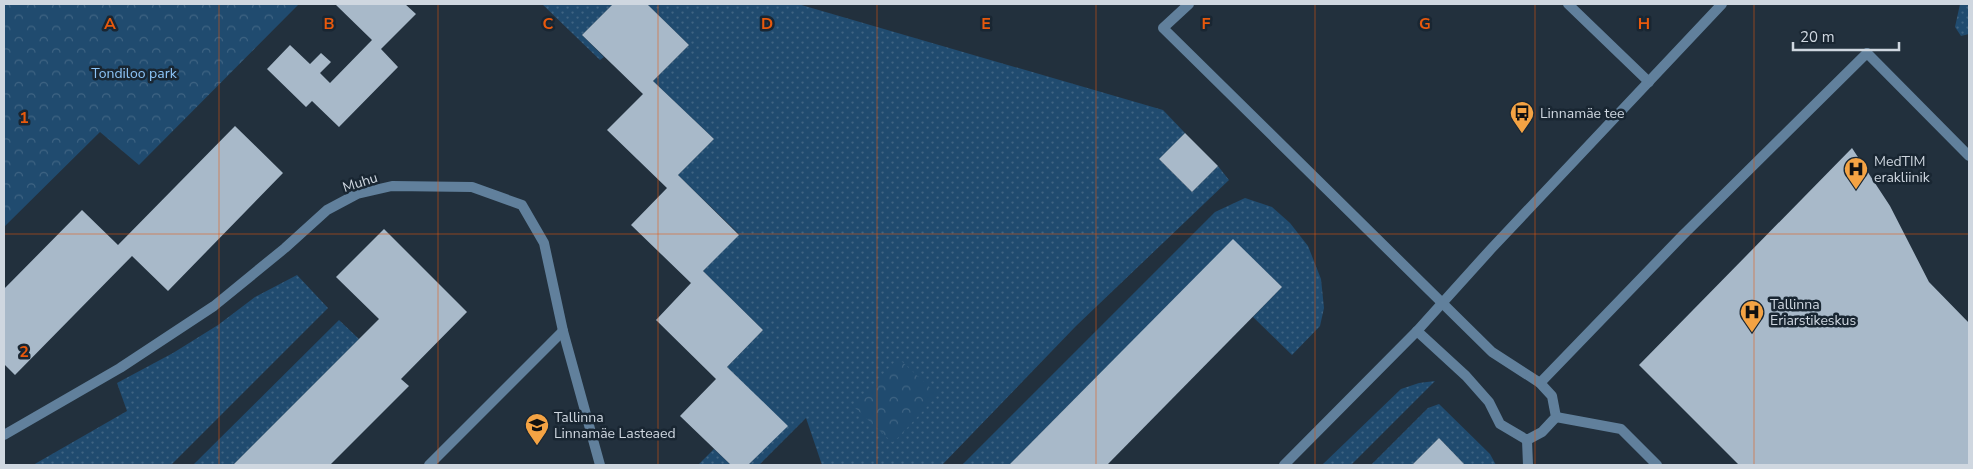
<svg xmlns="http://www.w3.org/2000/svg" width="1973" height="469" viewBox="0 0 1973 469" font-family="'Nunito Sans',sans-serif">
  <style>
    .grass { fill: url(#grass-dots) }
    .park { fill: url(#park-crowns) }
    .building { fill: #a8b9c9 }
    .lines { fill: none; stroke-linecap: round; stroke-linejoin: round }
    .service { stroke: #61809c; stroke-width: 10 }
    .minor { stroke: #61809c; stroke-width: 10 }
    .tertiary { stroke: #61809c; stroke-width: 10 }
    .grid { fill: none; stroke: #e8590c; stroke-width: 1; stroke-opacity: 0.55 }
    .labels { text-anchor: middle; stroke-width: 5; stroke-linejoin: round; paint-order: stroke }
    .park-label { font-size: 14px; fill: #8cc4f7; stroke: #192632 }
    .poi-label { font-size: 14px; fill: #cfd7e0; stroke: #192632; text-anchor: start }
    .street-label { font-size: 14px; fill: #cfd7e0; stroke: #192632 }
    .grid-label { font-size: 16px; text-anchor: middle; font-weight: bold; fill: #e8590c; stroke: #192632; stroke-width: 5; stroke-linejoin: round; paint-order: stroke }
  </style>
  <defs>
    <pattern id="grass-dots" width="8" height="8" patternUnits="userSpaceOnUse" patternTransform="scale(1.25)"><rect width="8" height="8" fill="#204b6f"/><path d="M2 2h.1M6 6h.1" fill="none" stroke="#3f6483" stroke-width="1.8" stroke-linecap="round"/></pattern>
    <pattern id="park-crowns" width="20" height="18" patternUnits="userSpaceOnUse" patternTransform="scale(1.25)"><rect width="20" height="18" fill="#204b6f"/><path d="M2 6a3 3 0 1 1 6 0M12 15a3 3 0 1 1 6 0" fill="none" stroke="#3f6483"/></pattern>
  </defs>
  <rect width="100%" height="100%" fill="#22303d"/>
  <!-- grass -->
  <g class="grass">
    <path d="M542,4H613L582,35L604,57L600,60Z"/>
    <path d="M647,4H798L1163,110L1185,133L1159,159L1192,192L1218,166L1229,180L1076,326L942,465H822L806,418L759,465H748L787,426L727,367L763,330L703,271L739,234L678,175L714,139L653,81L689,45Z"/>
    <path d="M1960,4H1969V34L1961,36L1955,27Z"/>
    <path d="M1245,198L1272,207L1290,223L1308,246L1321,279L1324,308L1320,326L1292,355L1253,317L1282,287L1233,240L1009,465H962L1215,212Z"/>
    <path d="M297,275L328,308L171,465H33L127,411L117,383L173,353L218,325L255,297Z"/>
    <path d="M339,320L359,339L233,465H193Z"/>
    <path d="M1435,381L1351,465H1322L1401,389L1419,383Z"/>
    <path d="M1439,404L1490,454L1496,465H1465L1439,438L1412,465H1371L1428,408Z"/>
    <path d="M714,449L731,465H698Z"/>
  </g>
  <!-- park -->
  <g class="park">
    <path d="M4,4H299L139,165L100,132L4,227Z"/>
    <path d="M898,358L938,395L893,443L853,406Z"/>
  </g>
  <!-- building -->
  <g class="building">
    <path d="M335,4H405L416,14L381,49L398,67L339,127L312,101L306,107L267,69L290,45L310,64L321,53L331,62L320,73L330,83L372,40Z"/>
    <path d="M613,4H647L689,45L653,81L714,139L678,175L739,235L703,271L763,330L727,367L788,426L748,465H731L680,416L716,379L656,320L691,283L631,225L667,188L607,130L643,94L582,35Z"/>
    <path d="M235,126L283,173L168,291L132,256L15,375L4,364V289L82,210L118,245Z"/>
    <path d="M1185,133L1218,166L1192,192L1159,159Z"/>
    <path d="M1852,148L1890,206L1929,282L1969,323V465H1739L1639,365Z"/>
    <path d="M384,229L467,312L401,379L409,386L330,465H233L379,319L336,277Z"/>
    <path d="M1233,239L1282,287L1107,465H1009Z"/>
    <path d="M1439,438L1465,465H1412Z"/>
  </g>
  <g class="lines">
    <!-- service -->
    <g class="service">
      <path d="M1189,4L1163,28L1492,352L1540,383L1552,396L1556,417L1542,432L1527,440L1500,424L1489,402L1466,376L1417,331"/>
      <path d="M1568,4L1649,82"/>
      <path d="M1540,383L1683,235L1867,53L1969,156"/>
      <path d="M1556,417L1621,429L1657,465"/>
      <path d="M1527,440L1528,465"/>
      <path d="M429,465L563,331"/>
    </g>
    <!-- minor -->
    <path class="minor" d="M4,435L120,368L214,306L285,248L327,210L357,194L392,186L472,187L522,205L544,243L563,331L600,465"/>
    <!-- tertiary -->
    <path class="tertiary" d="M1284,465L1417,331L1491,249L1722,4"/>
  </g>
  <!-- grid -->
  <path class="grid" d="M219,4V465M438,4V465M658,4V465M877,4V465M1096,4V465M1315,4V465M1535,4V465M1754,4V465M4,234H1969"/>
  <!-- icons -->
  <defs>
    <g id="bus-pin" transform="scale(1.25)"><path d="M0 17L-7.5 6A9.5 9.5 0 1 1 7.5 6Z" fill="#f4a344" stroke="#192632"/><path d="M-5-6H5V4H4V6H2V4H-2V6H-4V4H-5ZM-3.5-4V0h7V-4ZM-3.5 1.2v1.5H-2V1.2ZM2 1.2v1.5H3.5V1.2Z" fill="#111"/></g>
    <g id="hospital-pin" transform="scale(1.25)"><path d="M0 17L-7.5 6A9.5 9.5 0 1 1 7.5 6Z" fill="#f4a344" stroke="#192632"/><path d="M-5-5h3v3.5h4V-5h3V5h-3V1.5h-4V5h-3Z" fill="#111"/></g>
    <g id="school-pin" transform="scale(1.25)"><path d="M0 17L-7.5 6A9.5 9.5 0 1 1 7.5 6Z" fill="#f4a344" stroke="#192632"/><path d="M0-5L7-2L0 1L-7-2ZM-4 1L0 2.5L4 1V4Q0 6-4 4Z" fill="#111"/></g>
  </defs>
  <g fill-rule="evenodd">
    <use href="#bus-pin" x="1522" y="113"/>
    <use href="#hospital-pin" x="1856" y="169"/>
    <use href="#hospital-pin" x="1752" y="312"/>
    <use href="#school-pin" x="537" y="425"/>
  </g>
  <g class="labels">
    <!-- park labels -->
    <g class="park-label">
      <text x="134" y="78">Tondiloo park</text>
    </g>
    <!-- poi labels -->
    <g class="poi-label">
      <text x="1540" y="118">Linnamäe tee</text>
      <text x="1874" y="166">MedTIM<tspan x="1874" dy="16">erakliinik</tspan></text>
      <text x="1770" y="309">Tallinna<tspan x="1770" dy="16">Eriarstikeskus</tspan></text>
      <text x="554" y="422">Tallinna<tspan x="554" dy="16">Linnamäe Lasteaed</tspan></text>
    </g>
    <!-- street labels -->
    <g class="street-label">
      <text transform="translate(360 182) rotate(-18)" y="5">Muhu</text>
    </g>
  </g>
  <g class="grid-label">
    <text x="110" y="29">A</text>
    <text x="329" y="29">B</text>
    <text x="548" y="29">C</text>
    <text x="767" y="29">D</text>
    <text x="986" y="29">E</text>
    <text x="1206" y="29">F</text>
    <text x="1425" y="29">G</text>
    <text x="1644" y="29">H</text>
    <text x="24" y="123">1</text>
    <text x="24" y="357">2</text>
  </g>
  <!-- border -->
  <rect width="1973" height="469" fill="none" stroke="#cfd7e0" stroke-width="10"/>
  <!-- scale -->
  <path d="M1793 42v8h106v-8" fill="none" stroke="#cfd7e0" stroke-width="2.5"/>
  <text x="1800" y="42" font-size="15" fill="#cfd7e0" stroke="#192632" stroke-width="4" paint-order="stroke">20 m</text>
</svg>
